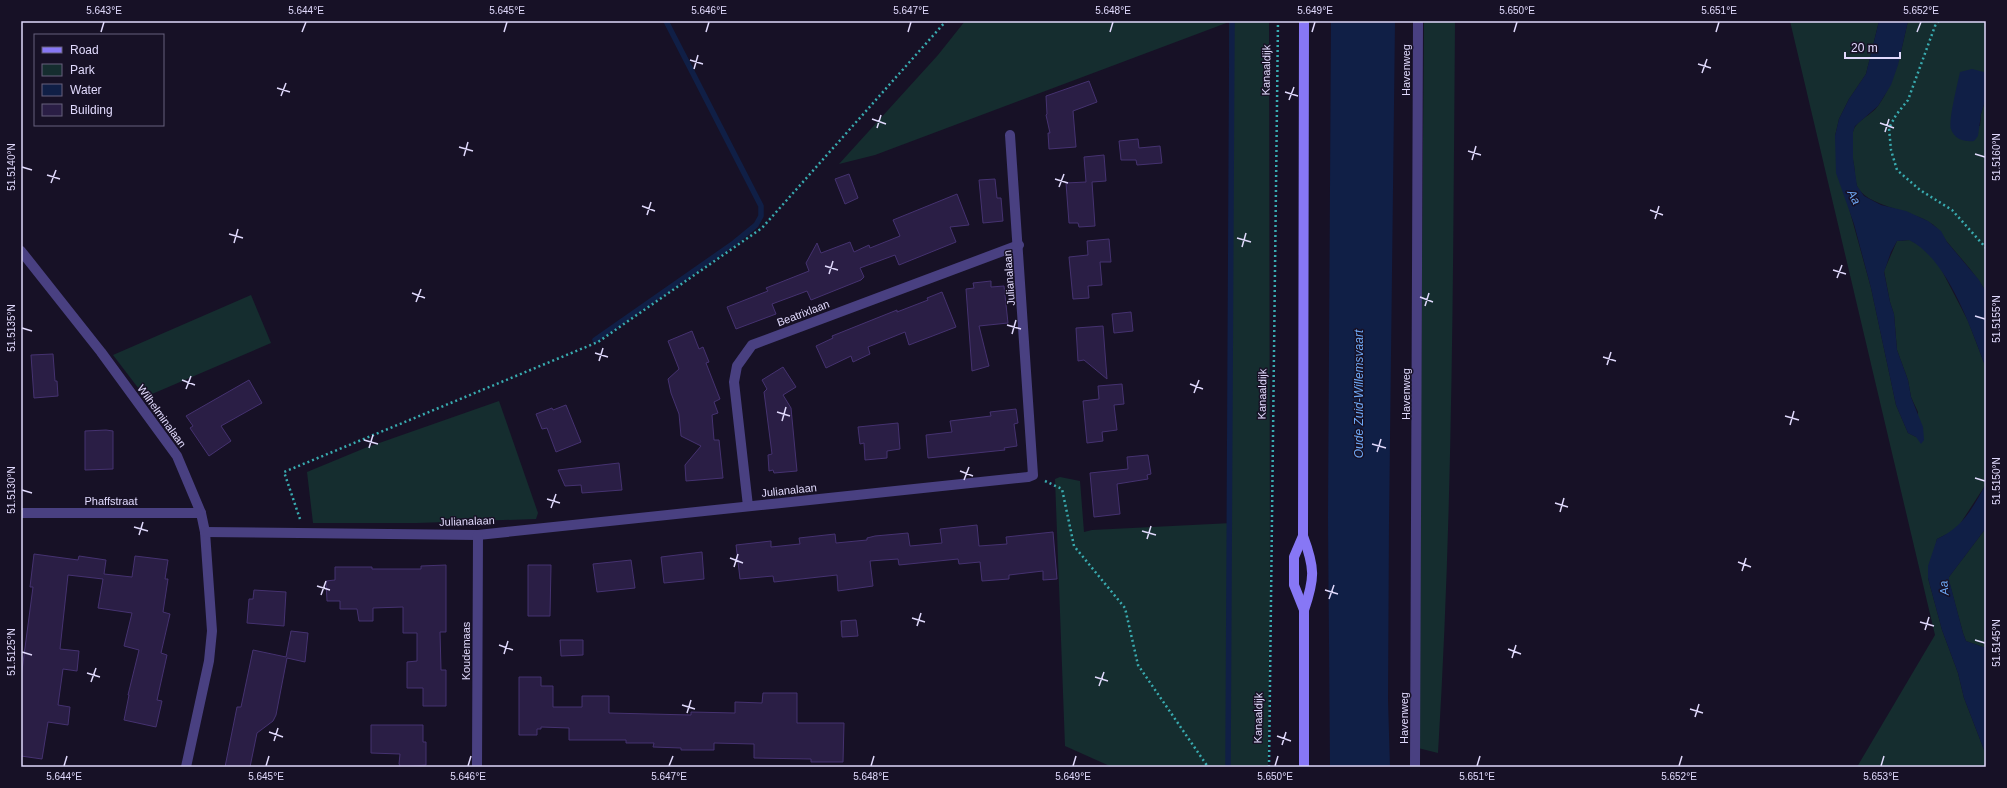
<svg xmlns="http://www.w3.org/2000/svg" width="2007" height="788" viewBox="0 0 2007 788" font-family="Helvetica,sans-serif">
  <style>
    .green { fill: #152d2f }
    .water { fill: #101f46 }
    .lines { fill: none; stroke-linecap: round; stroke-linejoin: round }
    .stream { stroke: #101f46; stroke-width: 5.5 }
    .building { fill: #2a1e45; stroke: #453270 }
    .path { stroke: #39abb0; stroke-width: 2.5; stroke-dasharray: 2 3; stroke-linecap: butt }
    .minor { stroke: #494081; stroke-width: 10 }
    .secondary { stroke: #8777f5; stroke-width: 10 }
    .ticks { fill: none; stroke: #e0d9fc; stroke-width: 1.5 }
    .labels { text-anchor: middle; stroke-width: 3; stroke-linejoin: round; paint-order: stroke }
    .street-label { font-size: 11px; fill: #e0d9fc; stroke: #171126 }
    .water-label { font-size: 12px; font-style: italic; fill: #6ea8f5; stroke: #171126 }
    .neatline { fill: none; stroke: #e0d9fc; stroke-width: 1.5 }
    .ticks-label { font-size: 10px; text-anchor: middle; fill: #e0d9fc }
  </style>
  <rect width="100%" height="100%" fill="#171126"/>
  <!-- green -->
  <g class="green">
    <path d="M965,21H1269L1270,589L1268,767H1112L1065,746L1055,479L1060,477L1080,481L1084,532L1092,530L1232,523L1229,22L875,155L839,164L938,55Z"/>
    <path d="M1424,21H1455C1453,265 1453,510 1438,753L1418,748Z"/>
    <path d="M1790,21H1879L1866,74L1849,99L1839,119L1835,136L1847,201L1871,288L1896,405L1908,433L1916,437L1918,412L1911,397L1908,380L1897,350L1894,314L1890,302L1884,271L1897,241L1910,240L1917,244L1929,253L1940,267L1968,321L1986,368V484L1960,524L1951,532L1937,539L1928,578L1942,630L1958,673L1964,698L1986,755V767H1857L1935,635Z"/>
    <path d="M1908,21H1986V76L1983,72L1953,110L1951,118L1980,126L1981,114L1986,98V292C1976,274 1962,260 1949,244C1940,234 1942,230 1929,222C1910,210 1866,206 1857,186C1855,180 1855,172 1854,165C1852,155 1850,142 1853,132C1856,120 1871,116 1878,106C1896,81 1901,51 1908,21Z"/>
    <path d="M251,295L271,343L145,397L113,355Z"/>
    <path d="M499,401L538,513L536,519L417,523H313L307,472L365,448Z"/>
    <path d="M1986,528V648L1966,641L1963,633L1949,581V577Z"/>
  </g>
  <!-- water -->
  <g class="water">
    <path d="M1331,21H1395L1389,523L1388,700L1390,767H1330L1328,518Z"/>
    <path d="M1879,21H1908L1898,65L1891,85L1878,106L1855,126L1853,132V158L1857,186L1864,196L1881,205L1906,211L1928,221L1941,231L1947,242L1979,280L1986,292V368C1971,329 1948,259 1909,240L1897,241L1891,252L1884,272L1890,302L1894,314L1897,350L1908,380L1911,397L1923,427L1924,440L1921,444L1916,437L1908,433L1896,405L1871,288L1854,224L1836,173L1835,136L1839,119L1849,99L1866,74Z"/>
    <path d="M1972,69L1984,72L1986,76V98L1981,114L1978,136L1974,141C1964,142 1954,139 1951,129C1948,121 1958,82 1960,72Z"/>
    <path d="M1986,484V528L1949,577V580L1963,633L1966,641L1986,648V755L1964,698L1958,673L1942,630L1928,578V566L1937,539C1963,527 1972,509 1986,484Z"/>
  </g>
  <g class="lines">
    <!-- stream -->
    <g class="stream">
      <path d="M595,340L734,243L756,225L761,216V206L666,21"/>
      <path d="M1228,767L1232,21"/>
    </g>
  </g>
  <!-- building -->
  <g class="building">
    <path d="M1089,81L1097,102L1073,111L1076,147L1049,149L1048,133H1050L1046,115L1047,114L1046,96Z"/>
    <path d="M1138,139L1139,148L1160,146L1162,163L1137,165L1136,160H1121L1119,141Z"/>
    <path d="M1104,155L1106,181L1092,182L1095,226L1079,227L1078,223H1069L1066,183L1086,182L1084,157Z"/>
    <path d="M849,174L858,198L845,204L835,179Z"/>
    <path d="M995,179L997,198H1001L1003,221L983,223L979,180Z"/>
    <path d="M957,194L969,225L950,227L956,242L899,265L895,255L860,268L864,277L861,280L811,300L807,291L772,304L776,314L736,329L727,307L768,291L766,288L809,271L806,263L817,243L821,253L850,242L854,252L869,245L870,248L900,236L893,220Z"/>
    <path d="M1109,239L1111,262H1100L1102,285L1088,286L1089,298L1073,299L1069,257L1088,255L1087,241Z"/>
    <path d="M991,281V287L1004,286L1008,323L979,326L989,366L972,371L966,289L974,288L973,283Z"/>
    <path d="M942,292L956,327L909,345L905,332L868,347L870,354L853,362L851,356L826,368L816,346L833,338L832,336L897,310V312L928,300L927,298Z"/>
    <path d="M1131,312L1133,331L1114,333L1112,314Z"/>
    <path d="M1103,326L1107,379L1084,360L1078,361L1076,328Z"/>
    <path d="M692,331L699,349L703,347L709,362L706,363L720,399L714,402L718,413L712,415L714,440H719L723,478L686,481L685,465L701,446L681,436L679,414L671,393L668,379L679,369L668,341Z"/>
    <path d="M53,354L55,381H57L58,396L34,398L31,355Z"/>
    <path d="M783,367L796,387L783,395L791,408L797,471L774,473L773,470L769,471L768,455L772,454L764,392L767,389L762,380Z"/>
    <path d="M249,380L262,403L221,426L231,441L209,456L190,428L193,426L186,416Z"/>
    <path d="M1122,384L1124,404L1114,405L1117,430L1102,432L1103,441L1087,443L1083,401L1099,399L1098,386Z"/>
    <path d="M566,405L581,442L556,452L547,428L542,429L536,414L552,408L553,410Z"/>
    <path d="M1016,409L1018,423L1014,424L1017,446L1004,448L1005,450L928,458L926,435L952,432L950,421L991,416L990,412Z"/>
    <path d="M898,423L900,449L887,451V458L865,460L864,443L860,444L858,427Z"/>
    <path d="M106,430L113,431V469L85,470V431Z"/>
    <path d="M1148,455L1151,474L1147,475L1148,479L1117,484L1120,514L1094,517L1090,473L1128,469L1127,457Z"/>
    <path d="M619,463L622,490L582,493L581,485L565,486L558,470Z"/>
    <path d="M977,525L979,546L1007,544L1006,537L1053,532L1057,579L1043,580V571L1009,575V579L982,581L980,562L959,564L958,559L899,565L898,559L870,561L873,586L838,591L837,575L774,582L773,576L740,579L736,545L771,541V547L800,544L799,538L835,534L836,543L867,540V538L875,536L908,533L910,546L942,543L940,529Z"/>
    <path d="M702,552L704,579L664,583L661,557Z"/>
    <path d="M34,554L78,560L79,556L106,560L104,574L132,577L135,556L168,560L165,579H168L163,612L170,614L161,653L167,655L157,700L162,701L156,727L124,720L129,695H128L139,650L124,646L132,613L98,608L103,579L68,575L60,649L79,651L77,671L63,669L58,705L70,707L68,725L48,722L42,759L21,756V678L33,587H30Z"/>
    <path d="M631,560L635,588L597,592L593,564Z"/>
    <path d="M446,565V632H440L441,670H446V706H423V688H407V662L417,661V633H403V607L373,608V621H359L357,609H340V601H327L326,581L335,580V567H372V569H421V566Z"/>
    <path d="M528,565H551L550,616H528Z"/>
    <path d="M254,590L286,592L284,626L247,623L249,599H253Z"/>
    <path d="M856,620L858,636L842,637L841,621Z"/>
    <path d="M291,631L308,633L305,662L287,658L276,715L273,721L257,733L250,767H225L237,707H241L253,650L286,657Z"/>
    <path d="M560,640H583V655L561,656Z"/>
    <path d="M519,677H541V686H553V707H582V696H609V713L691,715V712L735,713V702L762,703L763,693H797V723H844L843,762H811V759L754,758V744L714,743V750H681V748L653,747L654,743H626V740H569V728L541,727V729H537V735H519Z"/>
    <path d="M371,725H423V742H426V765L401,767L399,764L400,754L371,753Z"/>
  </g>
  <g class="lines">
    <!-- path -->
    <g class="path">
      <path d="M1939,21L1935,26L1908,100L1896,115L1889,128L1891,150L1897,170L1920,190L1952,210L1986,248"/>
      <path d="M1045,481L1062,489L1074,546L1125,608L1138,665L1208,767"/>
      <path d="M300,519L284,472L598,342L762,228L946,21"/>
      <path d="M1269,767L1278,21"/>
    </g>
    <!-- minor -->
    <g class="minor">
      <path d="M21,251L101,352L177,456L201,513L205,532L212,631L209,661L186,767"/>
      <path d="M748,506L734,382L737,366L752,345L1019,245"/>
      <path d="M21,513H201"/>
      <path d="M205,532L478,535L1028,477L1033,475L1010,135"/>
      <path d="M477,767L478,535"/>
      <path d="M1415,767L1418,21"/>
    </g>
    <!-- secondary -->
    <g class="secondary">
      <path d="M1303,536L1294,557V585L1304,610V767"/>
      <path d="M1304,610C1315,578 1315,568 1303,536L1304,21"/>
    </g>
  </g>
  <!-- ticks -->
  <path class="ticks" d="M101,32L104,22M302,32L306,22M504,32L507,22M706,32L709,22M908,32L911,22M1110,32L1113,22M1312,32L1315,22M1514,32L1517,22M1716,32L1719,22M1917,32L1921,22M690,60L703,64M1698,64L1711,68M694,69L698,55M1702,73L1707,59M277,88L290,92M1285,92L1298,96M281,96L286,83M1289,100L1294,87M872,119L886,124M1880,123L1894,128M877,128L881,115M1885,132L1889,119M459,147L473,151M1468,151L1481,155M1975,154L1985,157M464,156L468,142M1472,160L1476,146M22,167L32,170M47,175L60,179M1055,179L1068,183M51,183L56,170M1059,187L1064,174M642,206L655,211M1650,210L1663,215M647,215L651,202M1655,219L1659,206M229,234L243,238M1237,238L1251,242M234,243L238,229M1242,247L1246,233M825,266L838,270M1833,270L1846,274M829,274L833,261M1837,278L1842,265M412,293L425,298M1420,297L1433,302M416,302L421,289M1425,306L1429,293M1975,316L1985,319M1007,325L1021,329M22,328L32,331M1012,334L1016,320M595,353L608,357M1603,357L1616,361M599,361L603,348M1607,365L1611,352M182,380L195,385M1190,384L1203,389M186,389L191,376M1194,393L1199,380M777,412L790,416M1785,416L1799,420M782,421L786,407M1790,425L1794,411M364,440L378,444M1372,444L1386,448M369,448L373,435M1377,452L1381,439M960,471L973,476M1975,478L1985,481M964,480L969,467M22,490L32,493M547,499L560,503M1555,503L1568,507M551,508L556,494M1560,512L1564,498M134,527L148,531M1142,531L1156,535M139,535L143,522M1147,539L1151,526M730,558L743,563M1738,562L1751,567M734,567L738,554M1742,571L1746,558M317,586L330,590M1325,590L1338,594M321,595L326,581M1329,599L1334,585M912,618L925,622M1920,622L1934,626M917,626L921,613M1925,630L1929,617M1975,640L1985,643M499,645L513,650M1508,649L1521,654M22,652L32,655M504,654L508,641M1512,658L1516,645M87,673L100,677M1095,677L1108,681M91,682L96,668M1099,686L1104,672M682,705L695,709M1690,709L1703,713M687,713L691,700M1695,717L1699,704M269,732L283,737M1277,736L1291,741M274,741L278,728M1282,745L1286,732M64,766L67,756M266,766L269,756M468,766L471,756M669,766L673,756M871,766L874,756M1073,766L1076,756M1275,766L1278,756M1477,766L1480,756M1679,766L1682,756M1881,766L1884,756"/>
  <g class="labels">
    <!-- street labels -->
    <g class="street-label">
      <text transform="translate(1266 70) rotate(-89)" y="4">Kanaaldijk</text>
      <text transform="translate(1406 70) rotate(-90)" y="4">Havenweg</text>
      <text transform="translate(1009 278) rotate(-94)" y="4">Julianalaan</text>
      <text transform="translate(803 313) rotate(-21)" y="4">Beatrixlaan</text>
      <text transform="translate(1262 394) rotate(-89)" y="4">Kanaaldijk</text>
      <text transform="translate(1406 394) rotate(-90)" y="4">Havenweg</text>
      <text transform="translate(162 416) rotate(54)" y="4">Wilhelminalaan</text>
      <text transform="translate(789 490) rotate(-6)" y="4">Julianalaan</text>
      <text x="111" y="505">Phaffstraat</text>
      <text transform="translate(467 521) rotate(-2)" y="4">Julianalaan</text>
      <text transform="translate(466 651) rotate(-90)" y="4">Koudemaas</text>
      <text transform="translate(1258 718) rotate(-89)" y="4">Kanaaldijk</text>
      <text transform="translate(1404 718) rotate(-90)" y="4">Havenweg</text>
    </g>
    <!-- water labels -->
    <g class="water-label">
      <text transform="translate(1854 197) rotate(63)" y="4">Aa</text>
      <text transform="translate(1359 394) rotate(-90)" y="4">Oude Zuid-Willemsvaart</text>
      <text transform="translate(1944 588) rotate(-96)" y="4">Aa</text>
    </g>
  </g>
  <!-- border -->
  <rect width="2007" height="788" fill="none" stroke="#171126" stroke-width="44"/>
  <!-- legend -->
  <rect x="34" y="34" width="130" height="92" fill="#171126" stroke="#67617c"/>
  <rect x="42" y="47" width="20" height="6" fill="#8777f5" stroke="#67617c"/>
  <text x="70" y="54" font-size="12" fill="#e0d9fc">Road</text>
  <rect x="42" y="64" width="20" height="12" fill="#152d2f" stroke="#67617c"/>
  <text x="70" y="74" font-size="12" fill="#e0d9fc">Park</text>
  <rect x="42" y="84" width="20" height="12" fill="#101f46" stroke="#67617c"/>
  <text x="70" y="94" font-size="12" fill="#e0d9fc">Water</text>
  <rect x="42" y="104" width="20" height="12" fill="#2a1e45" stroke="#67617c"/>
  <text x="70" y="114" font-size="12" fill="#e0d9fc">Building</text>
  <!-- scale -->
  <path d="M1845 52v6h55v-6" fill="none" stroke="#e0d9fc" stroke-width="2"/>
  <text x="1851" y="52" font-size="12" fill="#e0d9fc" stroke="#171126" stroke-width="3" paint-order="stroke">20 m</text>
  <rect x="22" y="22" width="1963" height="744" class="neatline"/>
  <g class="ticks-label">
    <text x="104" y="14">5.643°E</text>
    <text x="306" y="14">5.644°E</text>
    <text x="507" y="14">5.645°E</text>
    <text x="709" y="14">5.646°E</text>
    <text x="911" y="14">5.647°E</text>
    <text x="1113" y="14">5.648°E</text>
    <text x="1315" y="14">5.649°E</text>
    <text x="1517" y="14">5.650°E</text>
    <text x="1719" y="14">5.651°E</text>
    <text x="1921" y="14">5.652°E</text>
    <text transform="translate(1996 157) rotate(-90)" y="4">51.5160°N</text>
    <text transform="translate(11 167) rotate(-90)" y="4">51.5140°N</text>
    <text transform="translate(1996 319) rotate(-90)" y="4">51.5155°N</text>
    <text transform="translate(11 328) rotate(-90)" y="4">51.5135°N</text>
    <text transform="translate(1996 481) rotate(-90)" y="4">51.5150°N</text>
    <text transform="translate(11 490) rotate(-90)" y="4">51.5130°N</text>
    <text transform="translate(1996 643) rotate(-90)" y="4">51.5145°N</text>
    <text transform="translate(11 652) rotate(-90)" y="4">51.5125°N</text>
    <text x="64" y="780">5.644°E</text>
    <text x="266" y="780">5.645°E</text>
    <text x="468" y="780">5.646°E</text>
    <text x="669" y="780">5.647°E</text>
    <text x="871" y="780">5.648°E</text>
    <text x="1073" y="780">5.649°E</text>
    <text x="1275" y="780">5.650°E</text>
    <text x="1477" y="780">5.651°E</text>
    <text x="1679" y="780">5.652°E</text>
    <text x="1881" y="780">5.653°E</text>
  </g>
</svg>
